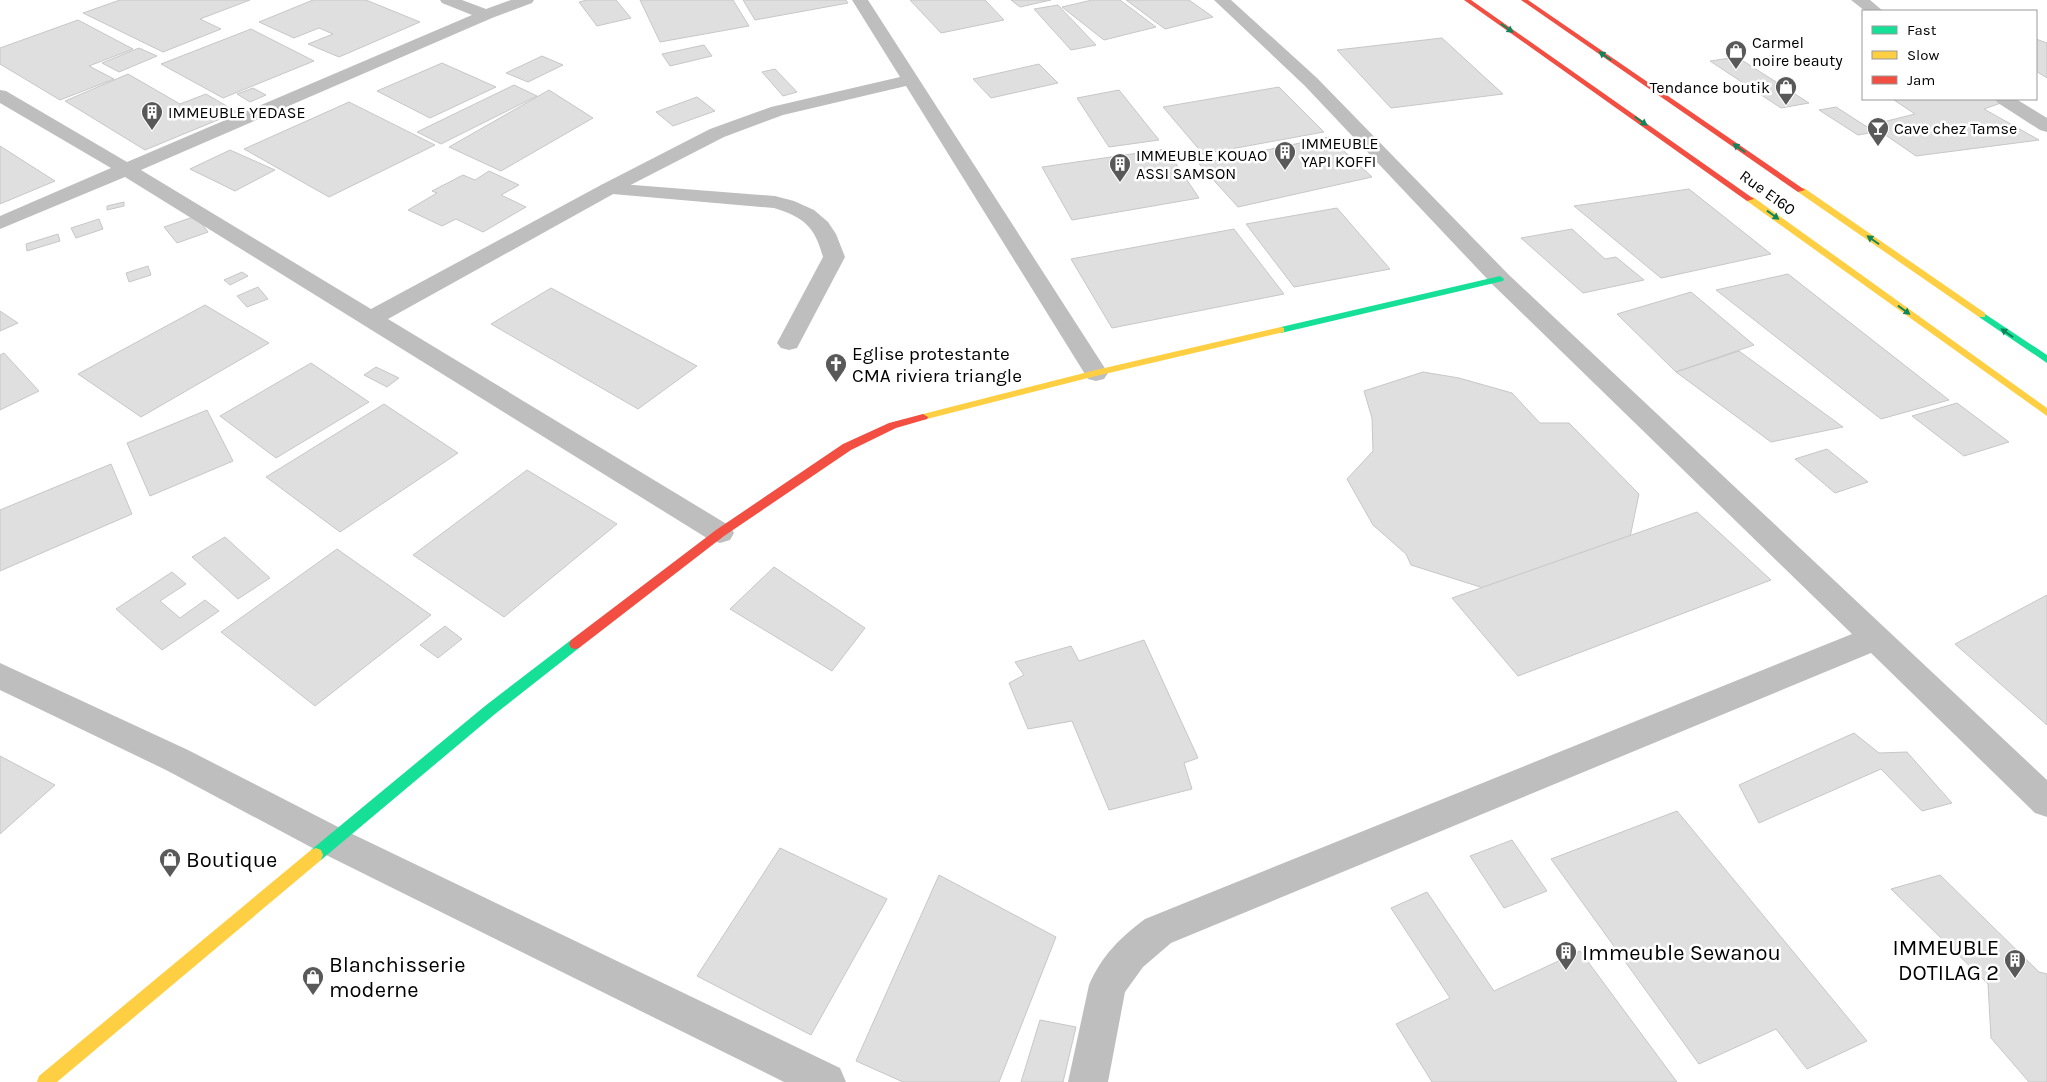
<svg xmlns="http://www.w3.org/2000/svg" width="2047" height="1082" viewBox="0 0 2047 1082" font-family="Karla,sans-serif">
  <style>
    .building { fill: #dfdfdf; stroke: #c7c7c7 }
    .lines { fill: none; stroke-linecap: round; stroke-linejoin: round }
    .lane { fill: #bebebe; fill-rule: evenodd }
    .street { fill: #bebebe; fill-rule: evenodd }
    .fast { fill: #16e098; fill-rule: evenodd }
    .slow { fill: #ffcf43; fill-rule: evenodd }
    .jam { fill: #f24e42; fill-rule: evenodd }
    .oneway { fill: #0d865b }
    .labels { text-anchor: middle; stroke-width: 5; stroke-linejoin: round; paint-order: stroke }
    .far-poi-label { font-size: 16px; fill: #000; stroke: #fff; text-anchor: start }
    .far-street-label { font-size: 16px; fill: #000; stroke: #fff }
    .poi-label { font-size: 19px; fill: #000; stroke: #fff; text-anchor: start }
    .near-poi-label { font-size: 22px; fill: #000; stroke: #fff; text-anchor: start }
  </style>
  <rect width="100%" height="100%" fill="#fff"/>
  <!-- building -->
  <g class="building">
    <path d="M120,0H250L200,19L221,29L163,52L83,13Z"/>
    <path d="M313,0H366L420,22L339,57L308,44L333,34L319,28L294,38L259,22Z"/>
    <path d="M587,0H616L631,18L597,26L579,2Z"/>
    <path d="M640,0H733L749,26L660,42Z"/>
    <path d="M743,0H846L848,3L755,20Z"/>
    <path d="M910,0H985L1004,20L941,33Z"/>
    <path d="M1011,0H1051L1020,7Z"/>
    <path d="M1092,0H1120L1156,27L1104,40L1062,7Z"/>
    <path d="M1126,0H1189L1213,17L1165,29Z"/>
    <path d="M1058,5L1096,45L1071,50L1034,9Z"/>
    <path d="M78,20L133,49L89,66L114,79L60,100L0,64V48Z"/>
    <path d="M251,29L314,61L223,98L161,64Z"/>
    <path d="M1442,38L1503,94L1391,108L1337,50Z"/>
    <path d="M2036,39L2047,43V78L2036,71Z"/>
    <path d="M704,45L712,56L670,66L662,54Z"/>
    <path d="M139,48L157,56L119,72L102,63Z"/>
    <path d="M542,56L563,65L528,82L506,73Z"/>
    <path d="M1737,57L1809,103L1781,108L1710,61Z"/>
    <path d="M442,63L496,87L430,118L377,91Z"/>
    <path d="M1039,64L1058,83L991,98L973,79Z"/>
    <path d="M775,69L797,92L783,96L762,72Z"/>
    <path d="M128,74L180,104L206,94L237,112L145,150L65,101Z"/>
    <path d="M514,85L537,96L441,144L417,132Z"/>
    <path d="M1279,87L1324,132L1203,154L1163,107Z"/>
    <path d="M253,88L266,95L250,102L237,94Z"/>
    <path d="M549,90L593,118L501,171L449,147Z"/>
    <path d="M1119,90L1159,140L1109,147L1077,98Z"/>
    <path d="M697,97L715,111L673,126L656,112Z"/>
    <path d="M1907,99H1993L2001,103L1984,109L2039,140L1916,156L1871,125L1915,114L1894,100Z"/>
    <path d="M349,102L435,145L329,197L244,149Z"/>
    <path d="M1836,107L1875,132L1858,135L1819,110Z"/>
    <path d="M1329,137L1372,177L1238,207L1199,164Z"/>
    <path d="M0,146L55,181L0,204Z"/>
    <path d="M1166,149L1199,198L1072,220L1042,167Z"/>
    <path d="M230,150L275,170L235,191L190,169Z"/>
    <path d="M489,171L519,185L501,195L526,207L483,232L456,219L442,226L408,210L437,193L432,191L463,175L475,180Z"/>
    <path d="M1689,189L1771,254L1661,278L1574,206Z"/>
    <path d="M124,202V206L107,210V206Z"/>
    <path d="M1337,208L1390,269L1294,287L1246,224Z"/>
    <path d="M196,216L208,232L177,243L164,227Z"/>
    <path d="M99,219L103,229L76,238L71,228Z"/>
    <path d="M1234,229L1284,294L1112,328L1071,259Z"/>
    <path d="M1572,229L1605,259L1616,257L1644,280L1583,293L1521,238Z"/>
    <path d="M58,234L60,241L27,251L26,244Z"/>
    <path d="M148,266L151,275L129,282L126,273Z"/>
    <path d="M242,272L248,276L230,285L224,280Z"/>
    <path d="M1788,274L1949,400L1881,419L1716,290Z"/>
    <path d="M258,287L268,299L247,307L237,296Z"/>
    <path d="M551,288L697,366L638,409L491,324Z"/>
    <path d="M1691,292L1754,345L1676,372L1617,314Z"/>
    <path d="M205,305L269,343L141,417L78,374Z"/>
    <path d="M0,311L18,323L0,331Z"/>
    <path d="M1739,351L1843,427L1771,442L1676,372Z"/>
    <path d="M4,353L39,391L0,410V355Z"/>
    <path d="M311,363L369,402L276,458L220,416Z"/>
    <path d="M376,367L399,378L387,387L364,375Z"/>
    <path d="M1423,372L1459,378L1512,393L1540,423H1569L1639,494L1624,566L1635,585L1541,618L1518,599L1411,565L1406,554L1373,525L1347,479L1373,451L1372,418L1364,391Z"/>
    <path d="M1957,403L2009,442L1964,456L1912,416Z"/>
    <path d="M384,404L458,453L340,532L266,477Z"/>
    <path d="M207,410L233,461L150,496L127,443Z"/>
    <path d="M1827,449L1868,482L1835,493L1795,459Z"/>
    <path d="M111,464L132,514L0,571V510Z"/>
    <path d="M527,470L617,524L504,617L413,555Z"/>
    <path d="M1697,512L1771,580L1518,676L1452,598Z"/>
    <path d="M225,537L270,578L238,599L192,557Z"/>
    <path d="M337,549L431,615L315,706L221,632Z"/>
    <path d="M774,567L865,628L832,671L730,609Z"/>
    <path d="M172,572L186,584L160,601L180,618L205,600L219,611L162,650L116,609Z"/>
    <path d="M2047,595V725L1955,644Z"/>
    <path d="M445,626L462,639L438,658L420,645Z"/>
    <path d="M1144,640L1198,758L1184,763L1192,789L1109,810L1072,721L1028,729L1009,683L1024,675L1015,662L1071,646L1079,661Z"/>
    <path d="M1854,733L1879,753L1907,752L1952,803L1922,811L1881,769L1759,823L1739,785Z"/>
    <path d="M0,756L55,785L0,834Z"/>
    <path d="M1677,811L1867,1041L1807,1069L1776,1029L1699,1064L1551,859Z"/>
    <path d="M1512,840L1547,891L1504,908L1470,856Z"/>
    <path d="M780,848L887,899L811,1035L697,976Z"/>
    <path d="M939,875L1056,937L999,1082H903L856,1061Z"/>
    <path d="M1940,875L2039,972L2047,974V1082H2029L1991,1038L1988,984L1891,889Z"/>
    <path d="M1427,892L1494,991L1580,951L1677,1082H1432L1396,1024L1450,998L1391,908Z"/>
    <path d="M1040,1020L1076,1027L1063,1082H1021Z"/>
  </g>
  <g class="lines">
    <!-- lane -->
    <path class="lane" d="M608,183L775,196L794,201L814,210L828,222L836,234L845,257L797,348L789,350L781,348L777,343L823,257C815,227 804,217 774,208L601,193L598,189L601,185Z"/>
    <!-- street -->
    <g class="street">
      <path d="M440,0H462L486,9L511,0H534L532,3L492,18L141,170L371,309L601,185L710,129L771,107L900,77L852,0H868L1108,373L1104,379L1096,381L1088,379L906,86L783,115L724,137L615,193L388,319L730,526L734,533L730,540L720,543L710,540L125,177L0,229V216L111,168L0,103V90L6,91L127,162L472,15L442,3Z"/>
      <path d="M1214,0H1231L1317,78L1508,274L2047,780V817L2035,813L1871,653L1171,943L1143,967L1125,992L1108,1082H1068L1089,985C1102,955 1120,938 1145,919L1852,634L1492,284L1305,86Z"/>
      <path d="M1851,0H1870L1883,11H1865Z"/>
      <path d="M1995,99H2016L2047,118V132L2040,130L1998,103Z"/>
      <path d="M0,663L188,750L344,830L840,1068L846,1082H784L320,852L166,770L0,690Z"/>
    </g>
    <!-- fast -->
    <g class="fast">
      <path d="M1500,276L1504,279L1503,281L1281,333L1276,330L1281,327Z"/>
      <path d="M1982,312L2047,355V363L1979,317V313Z"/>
      <path d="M575,639L579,640L581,644L579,648L495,714L321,860L316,862L311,860L309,855L311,850L485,706L571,640Z"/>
    </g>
    <!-- slow -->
    <g class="slow">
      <path d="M1798,188H1804L1985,313V317H1979L1798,192Z"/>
      <path d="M1747,197H1753L2047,408V416L1747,201Z"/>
      <path d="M1281,327L1284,328V332L1096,376L923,420L918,417L923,414L1096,370Z"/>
      <path d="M316,848L321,850L323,855L321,860L57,1082H37L39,1076L311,850Z"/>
    </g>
    <!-- jam -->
    <g class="jam">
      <path d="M1464,0H1471L1754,199L1747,201Z"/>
      <path d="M1521,0H1528L1805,190L1798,192Z"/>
      <path d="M923,414L928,417L927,419L896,428L851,450L724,536L579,648L575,649L571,648L569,644L571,640L716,530L843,444L889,423Z"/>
    </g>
  </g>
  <!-- one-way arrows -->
  <defs><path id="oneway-solid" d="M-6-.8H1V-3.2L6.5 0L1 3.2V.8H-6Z" transform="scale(1.25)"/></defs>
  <g class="oneway">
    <use href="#oneway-solid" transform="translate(1507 28) rotate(35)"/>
    <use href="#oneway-solid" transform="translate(1605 56) rotate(-145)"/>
    <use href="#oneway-solid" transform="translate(1641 121) rotate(35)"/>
    <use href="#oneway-solid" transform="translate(1739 148) rotate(-145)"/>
    <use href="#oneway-solid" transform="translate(1773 215) rotate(36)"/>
    <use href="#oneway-solid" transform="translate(1873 240) rotate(-145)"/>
    <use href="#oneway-solid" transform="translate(1904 310) rotate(36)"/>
    <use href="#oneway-solid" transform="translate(2007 333) rotate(-145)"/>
  </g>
  <!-- icons -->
  <defs>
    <g id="shop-pin" transform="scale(1.125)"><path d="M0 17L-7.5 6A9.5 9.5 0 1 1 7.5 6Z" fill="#595959" stroke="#fff"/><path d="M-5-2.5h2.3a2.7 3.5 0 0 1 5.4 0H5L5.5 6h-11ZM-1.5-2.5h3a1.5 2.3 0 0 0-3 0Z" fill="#fff"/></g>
    <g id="building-pin" transform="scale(1.125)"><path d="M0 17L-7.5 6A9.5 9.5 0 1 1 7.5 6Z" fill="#595959" stroke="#fff"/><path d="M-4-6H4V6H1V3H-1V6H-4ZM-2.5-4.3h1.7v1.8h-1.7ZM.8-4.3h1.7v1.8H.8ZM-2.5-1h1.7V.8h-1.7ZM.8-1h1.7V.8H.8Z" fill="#fff"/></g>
    <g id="bar-pin" transform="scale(1.125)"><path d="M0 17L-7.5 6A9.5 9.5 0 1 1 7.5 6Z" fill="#595959" stroke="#fff"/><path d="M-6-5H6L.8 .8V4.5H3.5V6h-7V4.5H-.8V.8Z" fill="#fff"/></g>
    <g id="church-pin" transform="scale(1.125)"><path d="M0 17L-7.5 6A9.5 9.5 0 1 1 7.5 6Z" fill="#595959" stroke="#fff"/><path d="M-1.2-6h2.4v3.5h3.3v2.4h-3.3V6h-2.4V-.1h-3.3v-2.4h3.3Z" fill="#fff"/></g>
  </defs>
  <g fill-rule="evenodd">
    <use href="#shop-pin" x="1736" y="51"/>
    <use href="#shop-pin" x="1786" y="87"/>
    <use href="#building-pin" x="152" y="112"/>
    <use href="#bar-pin" x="1878" y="128"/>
    <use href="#building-pin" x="1285" y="152"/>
    <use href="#building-pin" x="1120" y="164"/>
    <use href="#church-pin" x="836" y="364"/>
    <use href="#shop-pin" x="170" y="859"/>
    <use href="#building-pin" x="1566" y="952"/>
    <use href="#building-pin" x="2015" y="960"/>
    <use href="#shop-pin" x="313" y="977"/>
  </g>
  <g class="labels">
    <!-- far-poi labels -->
    <g class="far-poi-label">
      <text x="1752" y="48">Carmel<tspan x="1752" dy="18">noire beauty</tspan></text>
      <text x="1770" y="93" text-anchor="end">Tendance boutik</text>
      <text x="168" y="118">IMMEUBLE YEDASE</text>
      <text x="1894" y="134">Cave chez Tamse</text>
      <text x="1301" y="149">IMMEUBLE<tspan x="1301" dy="18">YAPI KOFFI</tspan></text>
      <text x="1136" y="161">IMMEUBLE KOUAO<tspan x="1136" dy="18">ASSI SAMSON</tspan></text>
    </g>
    <!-- far-street labels -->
    <g class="far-street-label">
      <text transform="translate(1768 192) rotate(36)" y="6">Rue E160</text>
    </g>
    <!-- poi labels -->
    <g class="poi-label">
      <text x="852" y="360">Eglise protestante<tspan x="852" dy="22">CMA riviera triangle</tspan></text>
    </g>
    <!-- near-poi labels -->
    <g class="near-poi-label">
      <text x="186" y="867">Boutique</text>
      <text x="1999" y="955" text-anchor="end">IMMEUBLE<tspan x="1999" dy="25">DOTILAG 2</tspan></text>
      <text x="1582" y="960">Immeuble Sewanou</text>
      <text x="329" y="972">Blanchisserie<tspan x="329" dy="25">moderne</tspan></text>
    </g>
  </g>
  <!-- legend -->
  <rect x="1862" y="10" width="175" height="90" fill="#ffffff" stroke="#999999"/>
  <rect x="1872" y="26" width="25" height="8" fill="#16e098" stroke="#999999"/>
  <text x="1907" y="35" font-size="15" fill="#000000">Fast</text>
  <rect x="1872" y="51" width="25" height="8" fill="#ffcf43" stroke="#999999"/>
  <text x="1907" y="60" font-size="15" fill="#000000">Slow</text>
  <rect x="1872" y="76" width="25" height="8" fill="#f24e42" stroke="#999999"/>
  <text x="1907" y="85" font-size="15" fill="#000000">Jam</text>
</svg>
